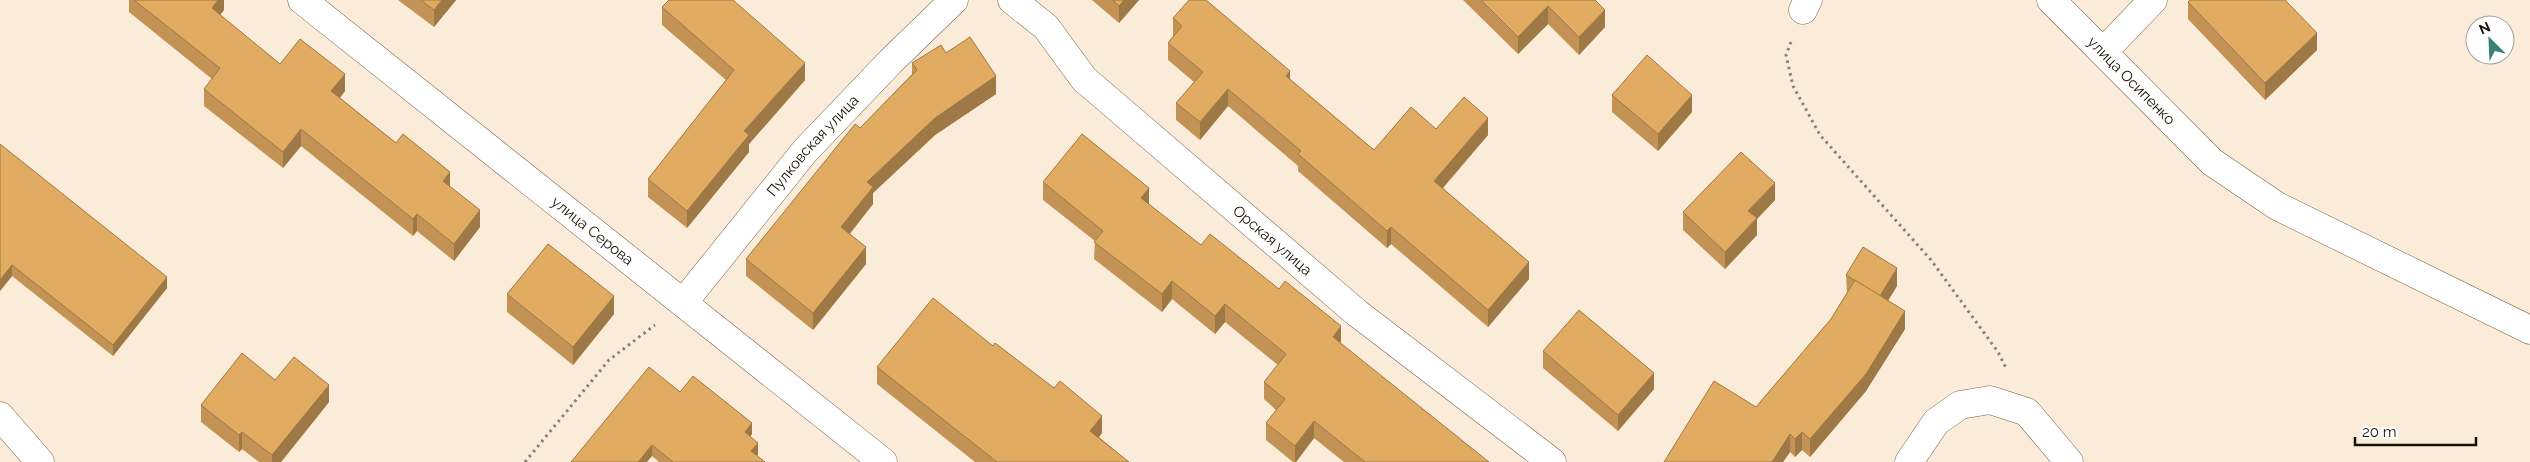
<svg xmlns="http://www.w3.org/2000/svg" width="2530" height="462" viewBox="0 0 2530 462" font-family="Raleway,sans-serif">
  <style>
    .lines { fill: none; stroke-linecap: round; stroke-linejoin: round }
    .minor-casing { stroke: #786246; stroke-width: 29 }
    .path { stroke: #8c8071; stroke-width: 3; stroke-dasharray: 2.5 4; stroke-linecap: butt }
    .minor { stroke: #fff; stroke-width: 28 }
    .wall { fill: #c29354 }
    .shaded-wall { fill: #9e7845 }
    .building { fill: #e1ab62; stroke: #9e7845 }
    .labels { text-anchor: middle; stroke-width: 4; stroke-linejoin: round; paint-order: stroke }
    .street-label { font-size: 15px; fill: #191106; stroke: #fff }
  </style>
  <rect width="100%" height="100%" fill="#fbecd9"/>
  <g class="lines">
    <!-- minor casing -->
    <g class="minor-casing">
      <g id="minor">
        <path id="s1" d="M302,0L883,462"/>
        <path id="s2" d="M1012,0L1046,27L1084,79L1357,313L1552,462"/>
        <path id="s3" d="M2051,0L2212,162L2277,206L2530,330"/>
        <path d="M1803,10L1808,0"/>
        <path d="M2103,52L2153,0"/>
        <path id="s4" d="M683,303L805,151L891,61L954,0"/>
        <path d="M0,416L40,462"/>
        <path d="M1909,462L1936,422L1960,405L1990,400L2027,412L2069,462"/>
      </g>
    </g>
    <!-- path -->
    <g class="path">
      <path d="M1791,42L1786,55L1793,86L1820,135L1931,260L1998,352L2006,368"/>
      <path d="M525,462L609,360L655,325"/>
    </g>
    <!-- minor -->
    <use href="#minor" class="minor"/>
  </g>
  <!-- wall -->
  <g class="wall">
    <path d="M129,0H224V10L220,15L280,64L345,91L340,98L450,186L480,227L454,261L417,231L413,236L301,146L283,168L204,106V89L212,79L129,12Z"/>
    <path d="M398,0H456L434,27Z"/>
    <path d="M1092,0H1139L1119,23Z"/>
    <path d="M1463,0H1595L1605,27L1579,55L1548,24L1518,54Z"/>
    <path d="M2188,2L2317,50L2265,100L2188,19Z"/>
    <path d="M662,7L805,80L749,144V152L687,228L648,197V179L726,80L662,25Z"/>
    <path d="M1173,18L1290,79L1374,150L1436,129L1488,135L1443,188L1529,279L1488,327L1391,244L1387,248L1298,171V166L1228,106L1200,140L1176,120V103L1194,82L1168,60V43L1173,36Z"/>
    <path d="M946,53L996,94L935,135L873,193V204L850,234L866,264L813,330L746,276V259L860,128L912,74V63Z"/>
    <path d="M1612,95L1692,112L1658,151L1612,112Z"/>
    <path d="M0,144L167,288L113,356L12,276L0,291Z"/>
    <path d="M1043,182L1149,204L1201,245L1341,344L1489,462H1344L1314,438L1296,462H1293L1266,440V423L1276,410L1264,399V382L1278,365L1225,322L1215,334L1172,299L1162,312L1094,259L1095,241L1043,200Z"/>
    <path d="M1775,200L1757,219V235L1725,269L1683,230V212Z"/>
    <path d="M1846,275L1897,286L1888,301L1905,329L1866,391L1810,457L1802,450L1795,457L1790,452L1783,462H1664L1756,407L1831,319L1847,293Z"/>
    <path d="M507,294L614,314L573,365L507,312Z"/>
    <path d="M993,346L1102,433L1099,437L1129,462H975L877,384V367Z"/>
    <path d="M1543,351L1654,389L1618,431L1543,368Z"/>
    <path d="M275,380L329,402L281,462H259L242,449L239,452L201,422V405Z"/>
    <path d="M680,392L752,434L750,436L758,454L757,456L765,462H659L652,456L571,462Z"/>
  </g>
  <!-- shaded-wall -->
  <g class="shaded-wall">
    <path d="M218,0H224V10L212,25V8Z"/>
    <path d="M442,0H456L434,27V10Z"/>
    <path d="M1124,0H1139L1119,23V6Z"/>
    <path d="M1548,6V24L1518,54V37Z"/>
    <path d="M1605,10V27L1579,55V37Z"/>
    <path d="M2317,33V50L2265,100V83Z"/>
    <path d="M805,63V80L749,144V152L687,228V211L744,131Z"/>
    <path d="M1290,71V88L1286,76Z"/>
    <path d="M345,74V91L331,108V91Z"/>
    <path d="M996,76V94L935,135L873,193V204L841,244V227L867,182L935,118Z"/>
    <path d="M1228,89V106L1200,140V122Z"/>
    <path d="M1692,95V112L1658,151V134Z"/>
    <path d="M1488,118V135L1434,198V181Z"/>
    <path d="M301,129V146L283,168V152Z"/>
    <path d="M450,172V189L443,181Z"/>
    <path d="M1775,183V200L1757,219V235L1725,269V252L1748,211Z"/>
    <path d="M1149,188V205L1141,198Z"/>
    <path d="M480,210V227L454,261V244Z"/>
    <path d="M417,214V231L413,236V219Z"/>
    <path d="M1391,227V244L1387,248V231Z"/>
    <path d="M866,247V264L813,330V313Z"/>
    <path d="M1529,262V279L1488,327V310Z"/>
    <path d="M12,265V276L0,291V280Z"/>
    <path d="M1897,268V286L1880,313V296Z"/>
    <path d="M167,277V288L113,356V345Z"/>
    <path d="M1172,281V299L1162,312V294Z"/>
    <path d="M614,296V314L573,365V347Z"/>
    <path d="M1225,304V322L1215,334V316Z"/>
    <path d="M1905,311V329L1866,391L1810,457V439Z"/>
    <path d="M1341,326V343L1333,337Z"/>
    <path d="M1654,373V389L1618,431V415Z"/>
    <path d="M329,385V402L281,462H272V455Z"/>
    <path d="M1102,416V433L1090,448V431Z"/>
    <path d="M1314,421V438L1296,462H1295V446Z"/>
    <path d="M752,423V434L745,443V432Z"/>
    <path d="M242,432V449L239,452V435Z"/>
    <path d="M1802,432V450L1795,457V439Z"/>
    <path d="M1790,434V452L1783,462H1772Z"/>
    <path d="M758,443V454L752,462L751,451Z"/>
    <path d="M652,445V456L647,462H638Z"/>
  </g>
  <!-- building -->
  <g class="building">
    <path d="M134,0H218L212,8L280,64L300,39L345,74L331,91L396,143L403,134L450,172L443,181L480,210L454,244L417,214L413,219L301,129L283,152L204,89L220,68Z"/>
    <path d="M421,0H442L434,10Z"/>
    <path d="M669,0H733L805,63L744,131L749,135L687,211L648,179L734,70L662,7Z"/>
    <path d="M1113,0H1124L1119,6Z"/>
    <path d="M1189,0H1206L1290,71L1286,76L1374,150L1411,107L1436,129L1464,97L1488,118L1434,181L1529,262L1488,310L1391,227L1387,231L1298,154L1301,151L1228,89L1200,122L1176,103L1203,72L1168,43L1182,26L1173,18Z"/>
    <path d="M1481,0H1595L1605,10L1579,37L1548,6L1518,37Z"/>
    <path d="M2190,0H2285L2317,33L2265,83L2188,2Z"/>
    <path d="M970,37L996,76L935,118L867,182L873,187L841,227L866,247L813,313L746,259L855,124L860,128L917,70L912,63L941,45L946,53Z"/>
    <path d="M1647,55L1692,95L1658,134L1612,95Z"/>
    <path d="M1082,134L1149,188L1141,198L1201,245L1210,234L1279,289L1285,281L1341,326L1333,337L1489,462H1365L1314,421L1295,446L1266,423L1285,399L1264,382L1286,354L1225,304L1215,316L1172,281L1162,294L1094,242L1103,231L1043,182Z"/>
    <path d="M0,144L167,277L113,345L12,265L0,280Z"/>
    <path d="M1741,152L1775,183L1748,211L1757,218L1725,252L1683,212Z"/>
    <path d="M548,244L614,296L573,347L507,294Z"/>
    <path d="M1863,247L1897,268L1880,296L1846,275Z"/>
    <path d="M1855,280L1905,311L1866,374L1810,439L1802,432L1795,439L1790,434L1772,462H1664L1714,381L1756,407L1831,319Z"/>
    <path d="M933,298L993,346L995,343L1054,388L1060,381L1102,416L1090,431L1129,462H997L877,367Z"/>
    <path d="M1579,310L1654,373L1618,415L1543,351Z"/>
    <path d="M242,353L275,380L294,357L329,385L272,455L242,432L239,435L201,405Z"/>
    <path d="M649,367L680,392L693,376L752,423L745,432L758,443L751,451L765,462H673L652,445L638,462H571Z"/>
  </g>
  <g class="labels">
    <!-- street labels -->
    <g class="street-label">
      <text dy="5" stroke="none"><textPath href="#s3" startOffset="114">улица Осипенко</textPath></text>
      <text dy="5" stroke="none"><textPath href="#s4" startOffset="204">Пулковская улица</textPath></text>
      <text dy="5" stroke="none"><textPath href="#s1" startOffset="371">улица Серова</textPath></text>
      <text dy="5" stroke="none"><textPath href="#s2" startOffset="356">Орская улица</textPath></text>
    </g>
  </g>
  <!-- north arrow -->
  <g transform="translate(2490 40) rotate(336)"><circle r="24" fill="#ffffff" stroke="#a3a09b"/>
  <path d="M0-4L9 19L0 12L-9 19Z" fill="#3d8173"/>
  <text y="-8" font-size="14" font-weight="bold" text-anchor="middle" fill="#191106">N</text>
  </g>
  <!-- scale -->
  <path d="M2355 437v8h121v-8" fill="none" stroke="#191106" stroke-width="2.5"/>
  <text x="2362" y="437" font-size="15" fill="#191106" stroke="#ffffff" stroke-width="4" paint-order="stroke">20 m</text>
</svg>
